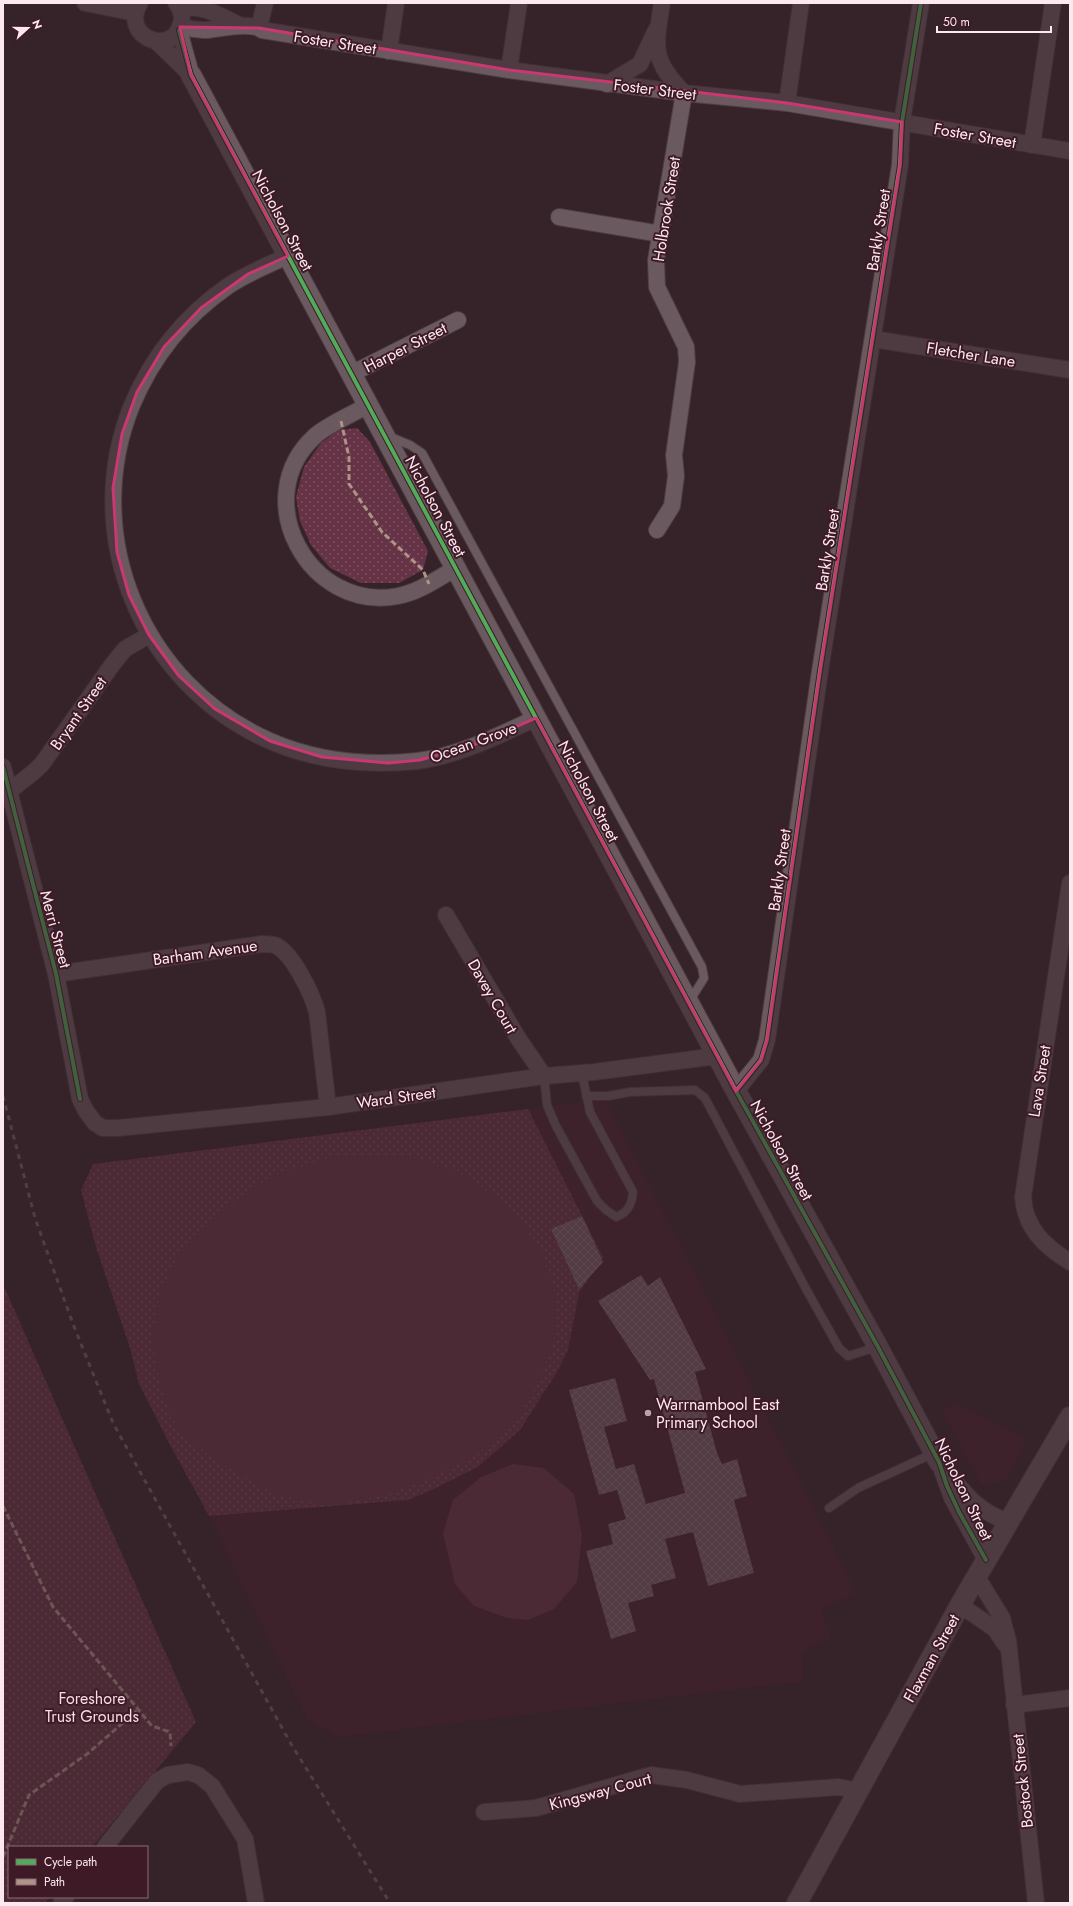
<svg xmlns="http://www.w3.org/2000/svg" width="1073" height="1906" viewBox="0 0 1073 1906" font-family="Jost,sans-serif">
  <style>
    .built { fill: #461f2d }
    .grass { fill: url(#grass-dots) }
    .garden { fill: #653345 }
    .building { fill: url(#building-cross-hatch) }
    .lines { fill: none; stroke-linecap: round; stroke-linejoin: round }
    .service-casing { stroke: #4d3d42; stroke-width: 10 }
    .minor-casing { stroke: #4d3d42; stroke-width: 18 }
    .tertiary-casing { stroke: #4d3d42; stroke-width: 22 }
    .service { stroke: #6a5a5f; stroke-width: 8 }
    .minor { stroke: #6a5a5f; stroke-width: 16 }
    .tertiary { stroke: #6a5a5f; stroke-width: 20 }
    .rail { stroke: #6e5f64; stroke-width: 3; stroke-dasharray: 5 5; stroke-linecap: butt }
    .quiet { stroke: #af9288; stroke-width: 3; stroke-dasharray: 6 3; stroke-linecap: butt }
    .cycleway-casing { stroke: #3e1a27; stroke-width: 6 }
    .cycleway { stroke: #51ab58; stroke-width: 4 }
    .marked { fill: none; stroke: #cb3771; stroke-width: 3; stroke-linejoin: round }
    .poi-dot { fill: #b7a3a9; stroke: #3e1a27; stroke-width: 1.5 }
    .labels { text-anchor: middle; stroke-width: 4; stroke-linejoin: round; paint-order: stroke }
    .street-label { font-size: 16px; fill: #fce8ee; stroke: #3e1a27 }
    .poi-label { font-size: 16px; fill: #fce8ee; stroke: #3e1a27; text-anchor: start }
    .park-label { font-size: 16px; fill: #f6dbe3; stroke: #3e1a27 }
  </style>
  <defs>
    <pattern id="grass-dots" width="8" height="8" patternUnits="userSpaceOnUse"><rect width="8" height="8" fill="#653345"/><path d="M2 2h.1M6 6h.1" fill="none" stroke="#7c5160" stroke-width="1.8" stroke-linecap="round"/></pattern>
    <pattern id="building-cross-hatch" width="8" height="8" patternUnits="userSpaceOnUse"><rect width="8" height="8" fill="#755b64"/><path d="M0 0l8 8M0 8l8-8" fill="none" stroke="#8a737a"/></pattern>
  </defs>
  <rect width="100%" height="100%" fill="#362229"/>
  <!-- built -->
  <g class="built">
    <path d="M604,1099L614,1114L857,1593L822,1610L831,1638L802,1652L803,1681L338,1737L307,1720L209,1516L383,1503L478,1467L495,1451L543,1397L556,1374L568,1350L579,1293L603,1257L528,1109Z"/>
    <path d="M955,1403L1027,1439L1007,1479L982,1486L941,1410Z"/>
  </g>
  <!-- grass -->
  <g class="grass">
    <path d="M357,428L370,442L428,551L423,570L399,583H361L330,568L311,545L300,521L296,497L304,467L321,443L339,430Z"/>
    <path d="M528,1109L603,1257L579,1293L568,1350L556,1374L520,1430L478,1467L434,1489L408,1500L209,1516L169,1443L139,1384L130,1348L96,1247L81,1190L93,1164Z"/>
    <path d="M3,1284L196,1722L92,1847H9V1897H50L45,1903H3Z"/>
  </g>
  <!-- garden -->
  <g class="garden">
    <path d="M407,1155L462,1174L497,1198L526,1229L542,1254L556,1295L555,1337L542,1375L516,1423L479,1453L431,1478L383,1496L329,1505L276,1495L213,1459L177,1428L160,1386L152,1340L159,1295L181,1250L213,1217L271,1176L334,1156Z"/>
    <path d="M513,1464L544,1468L574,1494L582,1535L577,1582L554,1609L528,1620L507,1618L474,1606L455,1584L443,1533L453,1500L481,1477Z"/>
  </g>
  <!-- building -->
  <g class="building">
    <path d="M582,1216L603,1262L579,1289L551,1229Z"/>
    <path d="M641,1275L648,1286L660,1277L706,1369L695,1372L717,1453L722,1464L737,1459L747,1496L734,1500L754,1573L708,1586L693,1532L665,1539L676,1578L651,1585L654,1596L628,1603L636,1631L611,1639L586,1551L613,1544L608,1524L626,1519L617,1490L599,1495L569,1390L615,1378L627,1421L604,1427L616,1469L634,1464L646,1504L685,1493L654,1379L650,1380L598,1301Z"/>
  </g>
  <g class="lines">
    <!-- service casing -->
    <g class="service-casing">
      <g id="service">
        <path d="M388,436L410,445L422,453L702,967L704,978L689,1002"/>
        <path d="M544,1076L547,1105L556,1126L597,1201L606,1210L616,1217C628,1213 632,1204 633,1192L590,1112L582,1074"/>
        <path d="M586,1096H608L630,1092L695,1090L705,1098L805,1287L839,1348L848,1356L877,1347"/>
        <path d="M829,1508L858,1488L934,1453"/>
      </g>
    </g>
    <!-- minor casing -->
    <g class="minor-casing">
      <g id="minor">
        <path d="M85,3L135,13"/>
        <path d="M140,3C119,37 173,58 181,23C183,16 181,9 176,3"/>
        <path d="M180,9C203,4 221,16 241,26"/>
        <path d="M180,27C189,28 197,30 206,30C219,29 251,21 262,30L509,70L684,93L787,103L1070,151"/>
        <path d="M259,28L265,3"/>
        <path d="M179,30L191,74"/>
        <path d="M156,41L191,75"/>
        <path d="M389,51L396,3"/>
        <path d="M509,70L519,3"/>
        <path d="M607,84L640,64L656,30"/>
        <path d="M787,103L801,3"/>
        <path d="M1032,145L1053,3"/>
        <path d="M559,217L661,234"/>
        <path d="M288,256C267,265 246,274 228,286C185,316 152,357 132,405C79,535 142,685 270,741C316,761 368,766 417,761C458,756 498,736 536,718"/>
        <path d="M873,339L1070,370"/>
        <path d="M351,374L458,320"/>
        <path d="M368,405C353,414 327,425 315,436C247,498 309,613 398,596C419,592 437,579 456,568"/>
        <path d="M657,530L672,506L676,476L674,455L687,362L686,347L657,287L656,260L684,93C651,59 655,48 662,3"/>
        <path d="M3,767L56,974L80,1099L86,1111L95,1123L103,1128H118L328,1107L544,1076L594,1072L717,1056"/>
        <path d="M8,793C19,782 32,775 42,764L112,665L125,649L149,635"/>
        <path d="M1070,883L1023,1197C1025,1228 1044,1246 1070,1262"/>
        <path d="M446,915L518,1038L544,1076"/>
        <path d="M56,974L262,944C267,944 273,944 277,946C294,956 312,994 317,1012L328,1107"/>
        <path d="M736,1091L761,1060L767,1040L820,671L900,165L902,122L921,3"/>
        <path d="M939,1462L952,1498L986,1560"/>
        <path d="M945,1469C966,1495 976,1510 1008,1522"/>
        <path d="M977,1577L1002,1618L1008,1640L1036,1903"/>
        <path d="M960,1605L995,1629L1005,1644"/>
        <path d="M1014,1705L1070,1698"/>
        <path d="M484,1812L536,1808L651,1775L687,1780L740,1794L839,1787L858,1791"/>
        <path d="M105,1847L157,1781L168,1775L188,1772L198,1775L212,1786L245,1839L256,1903"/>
        <path d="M61,1903L66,1897"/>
      </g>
    </g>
    <!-- tertiary casing -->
    <g class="tertiary-casing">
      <g id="tertiary">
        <path d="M191,75L736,1091L878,1347L939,1462"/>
        <path d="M797,1903L960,1605L1070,1417"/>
      </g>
    </g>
    <!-- service -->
    <use href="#service" class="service"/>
    <!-- minor -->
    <use href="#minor" class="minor"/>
    <!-- tertiary -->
    <use href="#tertiary" class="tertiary"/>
    <!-- rail -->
    <path class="rail" d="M3,1096L35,1218L73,1324L113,1423L291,1744L390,1903"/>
    <!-- quiet -->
    <g class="quiet">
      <path d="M341,421L349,457V484L382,532L423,570L429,584"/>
      <path d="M3,1506L53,1607L152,1726L170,1732L171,1746"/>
      <path d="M3,1857L29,1795L87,1754L139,1709"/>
    </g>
    <!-- cycleway casing -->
    <g class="cycleway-casing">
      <g id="cycleway">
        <path d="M179,30L191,75L736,1091L878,1347L939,1462L947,1486L959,1512L986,1560"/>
        <path d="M3,767L56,974L80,1099"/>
        <path d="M736,1091L761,1060L767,1040L820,671L900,165L902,122L921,3"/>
      </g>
    </g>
    <!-- cycleway -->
    <use href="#cycleway" class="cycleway"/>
  </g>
  <!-- marked area -->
  <path d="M0 0H1073V1906H0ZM180,27L259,28L509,70L787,103L902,122L900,165L820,671L767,1040L761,1060L736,1091L536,718L479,743L420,760L388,763L322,757L270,741L215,709L179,676L149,635L129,595L117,552L113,488L122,434L137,392L164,347L201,308L248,274L288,256L191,75Z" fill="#362229" fill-opacity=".55" fill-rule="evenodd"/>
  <path class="marked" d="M180,27L259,28L509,70L787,103L902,122L900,165L820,671L767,1040L761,1060L736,1091L536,718L479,743L420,760L388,763L322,757L270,741L215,709L179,676L149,635L129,595L117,552L113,488L122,434L137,392L164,347L201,308L248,274L288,256L191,75Z"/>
  <!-- markers -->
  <circle class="poi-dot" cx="648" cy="1413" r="4"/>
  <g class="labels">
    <!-- street labels -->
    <g class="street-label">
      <text transform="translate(335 42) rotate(9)" y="6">Foster Street</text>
      <text transform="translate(655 89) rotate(7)" y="6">Foster Street</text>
      <text transform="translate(975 135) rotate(10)" y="6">Foster Street</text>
      <text transform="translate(666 209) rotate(-81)" y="6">Holbrook Street</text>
      <text transform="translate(283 220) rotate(62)" y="6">Nicholson Street</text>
      <text transform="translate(878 230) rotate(-81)" y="6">Barkly Street</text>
      <text transform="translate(405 347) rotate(-27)" y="6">Harper Street</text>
      <text transform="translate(971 354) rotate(9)" y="6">Fletcher Lane</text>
      <text transform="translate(436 506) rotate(62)" y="6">Nicholson Street</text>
      <text transform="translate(827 550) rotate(-81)" y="6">Barkly Street</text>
      <text transform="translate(78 713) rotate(-55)" y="6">Bryant Street</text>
      <text transform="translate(473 742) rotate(-20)" y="6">Ocean Grove</text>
      <text transform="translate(589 791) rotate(62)" y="6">Nicholson Street</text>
      <text transform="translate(779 870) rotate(-82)" y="6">Barkly Street</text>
      <text transform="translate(56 929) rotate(75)" y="6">Merri Street</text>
      <text transform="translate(205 952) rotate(-8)" y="6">Barham Avenue</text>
      <text transform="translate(493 996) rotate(60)" y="6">Davey Court</text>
      <text transform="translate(1039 1081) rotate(-81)" y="6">Lava Street</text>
      <text transform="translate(396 1097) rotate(-8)" y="6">Ward Street</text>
      <text transform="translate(782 1150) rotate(61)" y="6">Nicholson Street</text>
      <text transform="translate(964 1489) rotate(64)" y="6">Nicholson Street</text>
      <text transform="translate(931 1658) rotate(-61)" y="6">Flaxman Street</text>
      <text transform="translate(1022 1781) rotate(-96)" y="6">Bostock Street</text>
      <text transform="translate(600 1791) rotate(-15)" y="6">Kingsway Court</text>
    </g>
    <!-- poi labels -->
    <g class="poi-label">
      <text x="656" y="1410">Warrnambool East<tspan x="656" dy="18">Primary School</tspan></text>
    </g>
    <!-- park labels -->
    <g class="park-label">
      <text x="92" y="1704">Foreshore<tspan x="92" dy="18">Trust Grounds</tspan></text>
    </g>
  </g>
  <!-- border -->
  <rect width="1073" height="1906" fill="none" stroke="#fce8ee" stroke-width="8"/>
  <!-- legend -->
  <rect x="8" y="1846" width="140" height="52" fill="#3e1a27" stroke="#8a6c77"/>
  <rect x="16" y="1859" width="20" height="6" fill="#51ab58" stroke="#8a6c77"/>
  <text x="44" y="1866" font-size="12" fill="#fce8ee">Cycle path</text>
  <rect x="16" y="1879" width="20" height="6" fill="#af9288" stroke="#8a6c77"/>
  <text x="44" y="1886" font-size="12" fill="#fce8ee">Path</text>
  <!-- north arrow -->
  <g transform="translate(28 28) rotate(69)" stroke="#3e1a27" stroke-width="3" paint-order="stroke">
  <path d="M0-3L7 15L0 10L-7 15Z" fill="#fce8ee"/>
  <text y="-6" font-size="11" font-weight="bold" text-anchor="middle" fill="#fce8ee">N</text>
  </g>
  <!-- scale -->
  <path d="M937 26v6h114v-6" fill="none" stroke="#fce8ee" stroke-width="2"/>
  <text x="943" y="26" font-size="12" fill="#fce8ee" stroke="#3e1a27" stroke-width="3" paint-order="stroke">50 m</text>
</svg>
